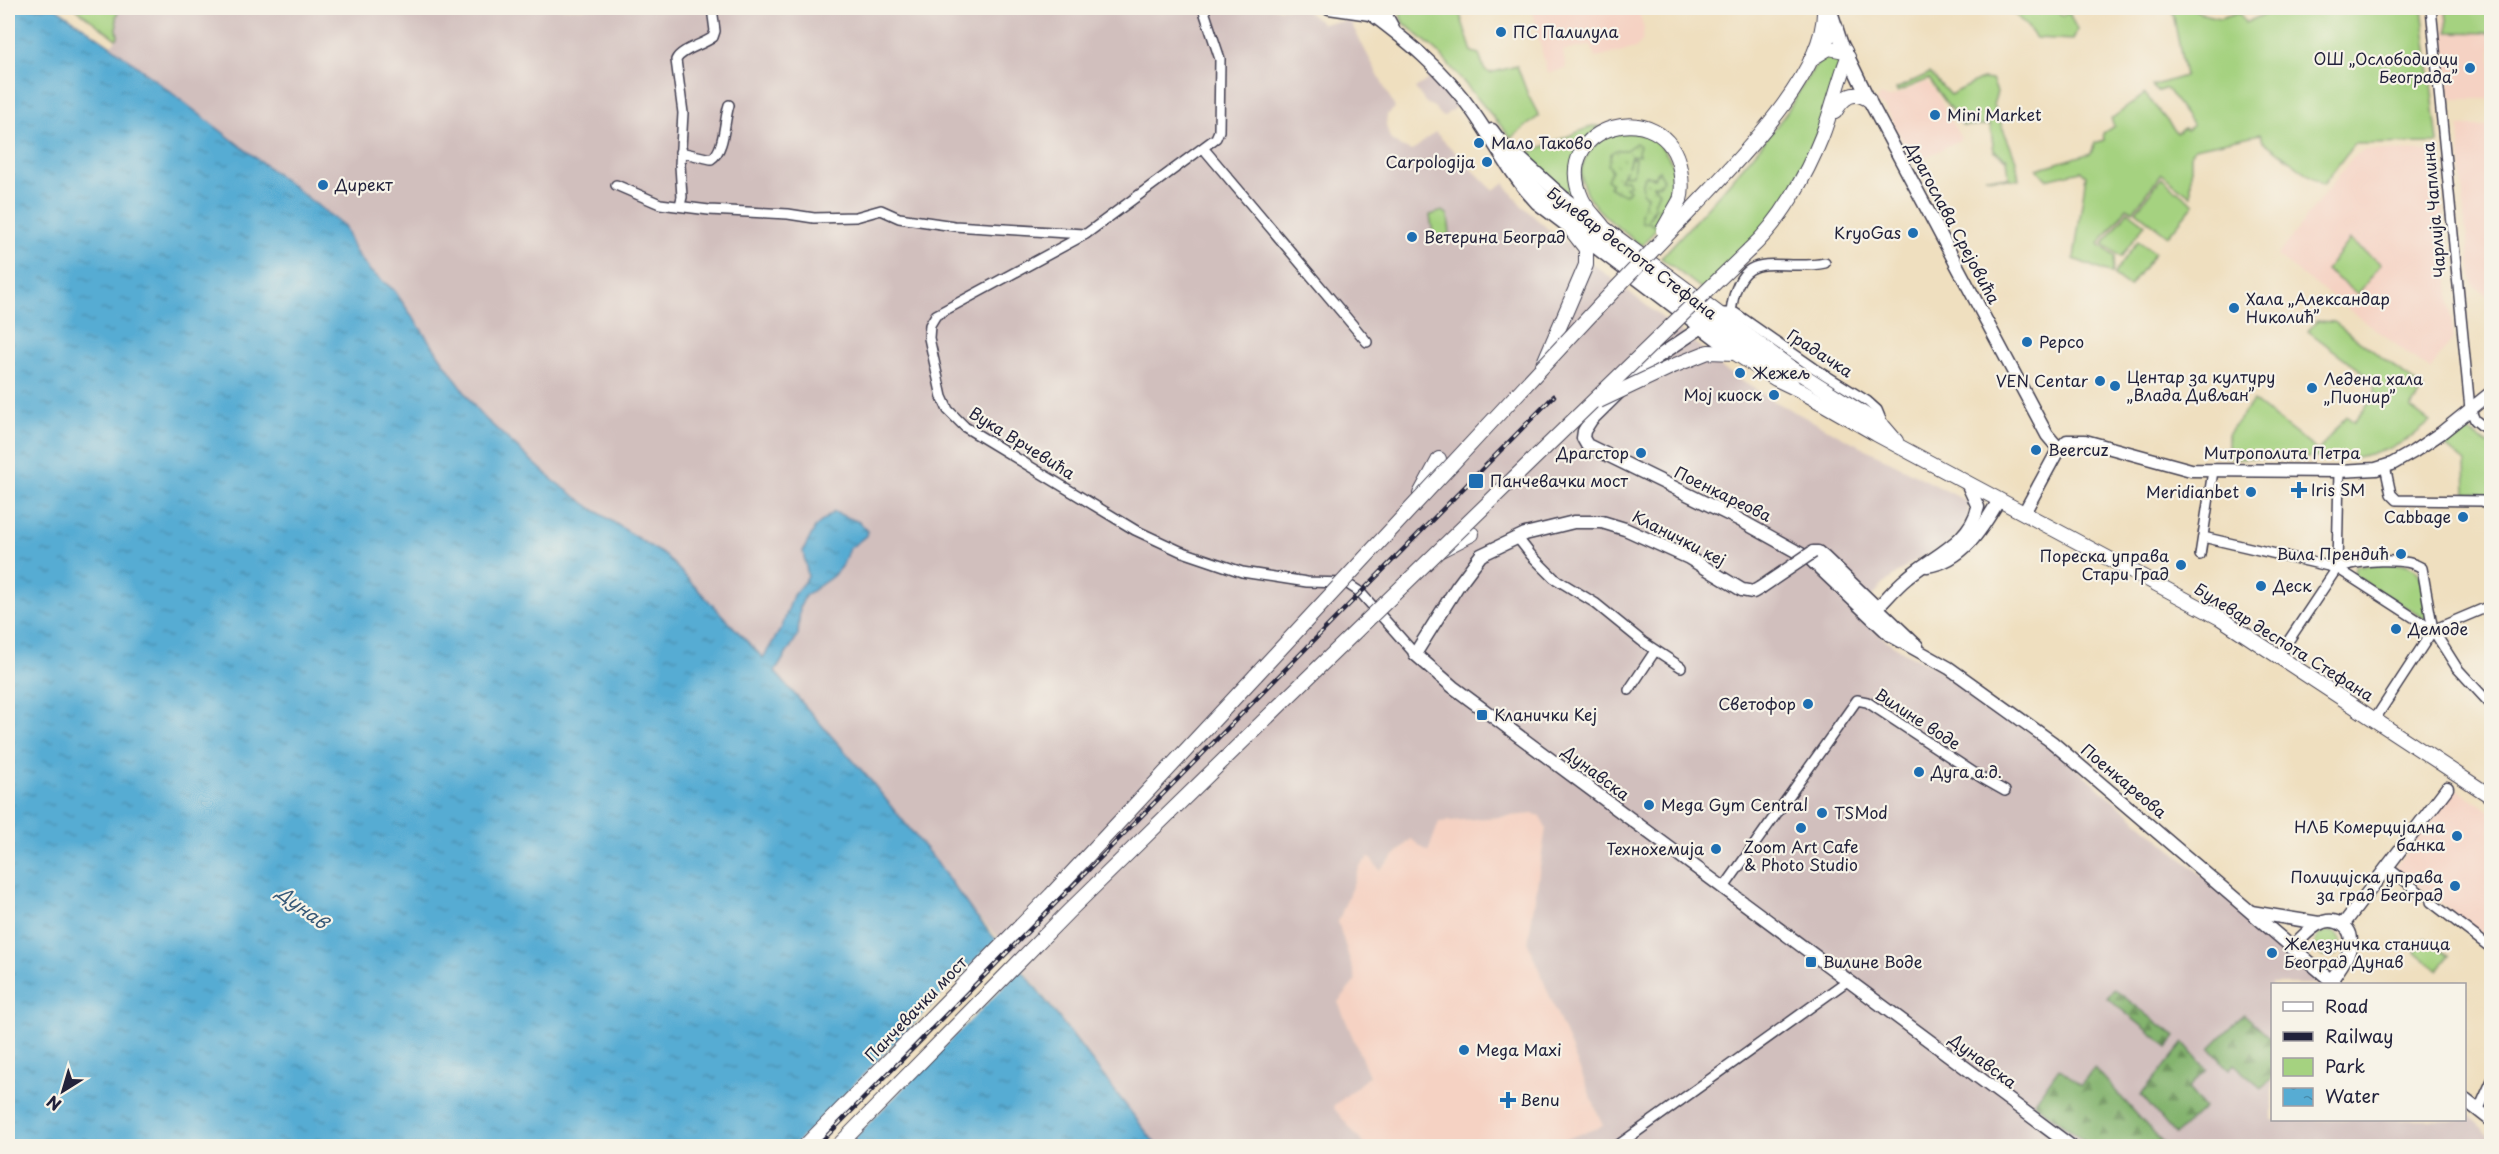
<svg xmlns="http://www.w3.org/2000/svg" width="2499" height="1154" viewBox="0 0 2499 1154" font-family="'Playpen Sans',sans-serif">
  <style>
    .built { fill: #f5d2c3 }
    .industrial { fill: #d1bfbd }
    .green { fill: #a5d280; stroke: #647a5e; stroke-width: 1.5 }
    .forest { fill: url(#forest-firs); stroke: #536b54; stroke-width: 1.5 }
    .garden { fill: url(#garden-dots); stroke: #647a5e; stroke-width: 1.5 }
    .water { fill: url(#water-ripples); stroke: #3c6787; stroke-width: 1.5 }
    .pier { fill: #efdfbf }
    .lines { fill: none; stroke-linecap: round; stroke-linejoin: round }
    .street-casing { stroke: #413e4f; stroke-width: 12 }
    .secondary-casing { stroke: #413e4f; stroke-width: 15 }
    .primary-casing { stroke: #413e4f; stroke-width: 16 }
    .street { stroke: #fff; stroke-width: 9 }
    .secondary { stroke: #fff; stroke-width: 12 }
    .primary { stroke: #fff; stroke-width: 14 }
    .rail-casing { stroke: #22223b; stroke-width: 4.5 }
    .rail { stroke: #f7f3e8; stroke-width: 2; stroke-dasharray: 7; stroke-linecap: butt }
    .secondary-bridge-casing { stroke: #413e4f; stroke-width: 15; stroke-linecap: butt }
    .primary-bridge-casing { stroke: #413e4f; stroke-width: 16; stroke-linecap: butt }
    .secondary-bridge { stroke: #fff; stroke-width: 12 }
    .primary-bridge { stroke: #fff; stroke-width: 14 }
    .poi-dot { fill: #1f6fb2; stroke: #f7f3e8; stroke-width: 2 }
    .labels { text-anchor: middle; stroke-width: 4.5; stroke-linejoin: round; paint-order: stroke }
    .poi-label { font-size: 16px; fill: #22223b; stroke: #f7f3e8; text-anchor: start }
    .street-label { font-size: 16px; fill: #22223b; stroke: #f7f3e8 }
    .water-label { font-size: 18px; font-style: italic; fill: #375978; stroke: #f7f3e8 }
  </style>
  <defs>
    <pattern id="forest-firs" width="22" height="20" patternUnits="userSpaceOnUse" patternTransform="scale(1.5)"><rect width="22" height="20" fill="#84b46e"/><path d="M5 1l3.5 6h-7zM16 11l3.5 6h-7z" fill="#6c925c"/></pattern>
    <pattern id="garden-dots" width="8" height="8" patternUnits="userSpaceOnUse" patternTransform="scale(1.5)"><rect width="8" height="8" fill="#a5d280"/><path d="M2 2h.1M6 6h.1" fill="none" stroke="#8eb470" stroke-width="1.8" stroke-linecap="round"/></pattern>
    <pattern id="water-ripples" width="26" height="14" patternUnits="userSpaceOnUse" patternTransform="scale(1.5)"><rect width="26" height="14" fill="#57acd3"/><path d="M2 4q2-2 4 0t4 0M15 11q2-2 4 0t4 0" fill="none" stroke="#488cac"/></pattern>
  </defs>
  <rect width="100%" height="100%" fill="#f7f3e8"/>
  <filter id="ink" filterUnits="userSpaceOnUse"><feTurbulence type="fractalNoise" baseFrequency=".0167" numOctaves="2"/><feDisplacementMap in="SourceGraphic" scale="12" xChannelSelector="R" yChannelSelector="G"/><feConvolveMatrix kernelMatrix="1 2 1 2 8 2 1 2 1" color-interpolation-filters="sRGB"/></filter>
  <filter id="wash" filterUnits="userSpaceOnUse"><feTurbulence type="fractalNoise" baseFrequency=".008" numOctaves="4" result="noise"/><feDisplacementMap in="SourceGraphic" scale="24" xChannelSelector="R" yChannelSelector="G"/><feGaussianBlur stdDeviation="1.35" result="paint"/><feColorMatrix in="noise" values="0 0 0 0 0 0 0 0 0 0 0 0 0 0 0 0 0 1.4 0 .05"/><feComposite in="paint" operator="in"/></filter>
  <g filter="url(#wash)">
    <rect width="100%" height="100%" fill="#efdfbf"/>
    <!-- built -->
    <g class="built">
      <path d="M1532,8H1638L1644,29L1642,41L1636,48L1595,58L1591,45L1563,51L1566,69L1547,73Z"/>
      <path d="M2443,11L2491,12V99H2451Z"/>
      <path d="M1927,82L1935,90L1961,139L1914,164L1886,108L1876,103L1879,95L1889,98Z"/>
      <path d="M2459,126H2491V299L2473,285L2464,217Z"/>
      <path d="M2364,150L2432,151L2437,155L2453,338L2430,370L2277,256L2352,158Z"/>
      <path d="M2456,788L2491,812V941L2394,868Z"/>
      <path d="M1534,814L1540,816L1546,828L1528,943L1603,1126L1546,1146H1365L1332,1107L1369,1076L1338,1002L1356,980L1338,922L1360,866L1369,857L1380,870L1411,839L1439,822Z"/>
    </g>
    <!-- industrial -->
    <g class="industrial">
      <path d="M120,8H1302L1322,23L1350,21L1395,108L1387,115L1386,125L1390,139L1401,147L1412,151L1435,132L1493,190L1504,183L1522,206L1548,229L1700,347L1720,367L1770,399L1968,502V517L1960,532L1950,542L1911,563L1886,582L1857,613L1887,641L1904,652L1943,671L2050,746L2330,984H2272V1120H2464L2465,1111L2491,1137V1146H1546L1603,1126L1528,943L1546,828L1540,816L1534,814L1439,822L1428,852L1411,839L1380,870L1369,857L1360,866L1338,922L1356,980L1338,1002L1369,1076L1333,1107L1365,1146H1157L1004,943L971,910L937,863L871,781L775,671L798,635L800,607L805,596L819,587L843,564L849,549L867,535L868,531L859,522L834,512L816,526L803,551L808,577L793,595L782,627L763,658L667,557L596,511L554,481L479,413L394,290L370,271L355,251L344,226L111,46L118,37L116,17Z"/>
      <path d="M1431,78L1457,106L1443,117L1434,107L1426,103L1415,88Z"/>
    </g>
    <!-- green -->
    <g class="green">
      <path d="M75,8H120L116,17L118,37L116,39Z"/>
      <path d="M1400,8H1432L1434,13L1458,8L1472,52L1479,54L1484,69L1490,73L1517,66L1528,95L1539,116L1511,138L1439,53L1405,24L1401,19Z"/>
      <path d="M2017,8H2053L2062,15L2069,13L2077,30L2073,40L2036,38L2026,25L2009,9Z"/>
      <path d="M2172,8H2192L2203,14L2220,18L2240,12L2245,23L2278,8H2422L2438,143L2354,144L2323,185L2263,141L2260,134L2195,148L2191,154V196L2161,174L2133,211L2127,208L2099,244L2115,257L2111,274L2074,259L2086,175L2081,171L2046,179L2037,169L2091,153L2095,143L2104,140L2103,133L2114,126L2111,119L2145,94L2177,133L2184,128L2186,130L2193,125L2166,88L2157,92L2152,86L2185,76Z"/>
      <path d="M2446,11H2491V33L2448,32Z"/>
      <path d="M1830,54L1837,55L1839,67L1823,122L1785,204L1706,292L1661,258C1703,212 1746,166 1784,116C1798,97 1809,66 1830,54Z"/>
      <path d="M1930,73L1950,95L1982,79L1992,80L1997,92L1993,105L2016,160L2019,180L1985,177L2009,178L2007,159L1994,151L1990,125L1963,126L1929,79L1897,92L1896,89Z"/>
      <path d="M1592,126H1600L1584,142L1577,201L1550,179L1526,154Z"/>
      <path d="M1630,132C1649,135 1661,142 1670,160C1673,165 1677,171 1679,177C1683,198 1655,231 1642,246C1616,225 1560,191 1590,151C1599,138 1614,133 1630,132Z"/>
      <path d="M2161,178L2194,204L2168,236L2136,211Z"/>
      <path d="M1443,211L1448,215L1450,234L1438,238L1433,234L1430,215Z"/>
      <path d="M2128,211L2145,224L2121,257L2103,244Z"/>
      <path d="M2349,240L2381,264L2358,294L2326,270Z"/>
      <path d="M2138,241L2155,253L2129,287L2113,275Z"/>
      <path d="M2317,321L2334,322L2424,389L2411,408L2430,422C2405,444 2389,451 2356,457L2228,458V434L2253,401L2318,451L2346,416L2354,422L2375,396L2373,380L2308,331Z"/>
      <path d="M2467,431L2491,446V501L2486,494L2466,493L2465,462L2444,445Z"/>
      <path d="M2405,564L2415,568L2422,579L2428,621L2353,575L2356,566Z"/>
      <circle cx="2328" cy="944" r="13"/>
      <path d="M2425,938L2449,956L2438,970L2415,952Z"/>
    </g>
    <!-- forest -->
    <g class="forest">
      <path d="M2114,989L2176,1037L2168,1047L2107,998Z"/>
      <path d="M2244,1014L2272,1040V1078L2262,1088L2234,1064L2229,1070L2210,1048Z"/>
      <path d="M2184,1043L2207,1070L2188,1088L2204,1108L2175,1135L2141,1095Z"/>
      <path d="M2059,1068L2081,1085L2095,1068L2165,1146H2092L2034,1103Z"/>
    </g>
    <!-- garden -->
    <g class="garden">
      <path d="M1636,143L1640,146L1638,151L1639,155L1631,156L1628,167L1631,158H1635L1633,174L1623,175L1627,169L1619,180L1627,179L1630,185L1625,187L1630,190L1626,194L1617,192L1609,187L1611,184L1607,180L1612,170L1608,165L1611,154L1616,150H1626Z"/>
      <path d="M1659,170L1663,180L1660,185H1653L1659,192C1654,200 1654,211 1648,220L1656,207L1660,208V221L1656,227L1648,222L1642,223L1641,213L1647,197L1643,193L1642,182L1645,175L1654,178Z"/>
    </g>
    <!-- water -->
    <path class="water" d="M8,8H56L111,46L344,226L355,251L370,271L394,290L479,413L554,481L596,511L667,557L763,658L782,627L793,595L808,577L803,551L816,526L834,512L859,522L868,531L867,535L849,549L843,564L833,576L805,596L800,607L798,635L775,672L871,781L937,863L971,910L1030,980L1157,1146H8Z"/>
    <!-- pier -->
    <path class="pier" d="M998,938L1023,967L846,1146H794Z"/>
  </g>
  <g filter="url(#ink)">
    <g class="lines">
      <!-- street casing -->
      <g class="street-casing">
        <g id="street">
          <path d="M1203,8L1220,59L1219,131L1216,138L1086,234L936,315L930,325L929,338L942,397L948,410L965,427L1135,530L1180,551L1242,572L1307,582L1346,583L1360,592L1415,654"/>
          <path d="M2431,8L2470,409L2475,420L2492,434"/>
          <path d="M1204,149L1367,342"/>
          <path d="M680,152L711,159C725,151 724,120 729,105"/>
          <path d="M616,185L660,204L709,210L788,214L814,218L856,217L881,210L899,218L954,226L1084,234"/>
          <path d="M680,205L682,197L680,165L683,113L676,60C681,49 703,45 713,37L715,31L712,8"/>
          <path d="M1731,312C1740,242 1777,273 1825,263"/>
          <path d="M1717,313H1735L1814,368L1867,401L1877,410L1884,427"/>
          <path d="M2385,466L2391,494L2397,500L2483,501L2488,505L2492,527"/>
          <path d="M1517,537L1531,555L1554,578L1595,603L1643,642L1681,667"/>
          <path d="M2203,537L2337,568L2433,630"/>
          <path d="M2200,555L2213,471"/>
          <path d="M2337,568C2356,561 2405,556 2422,568L2433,630L2457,668L2492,706"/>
          <path d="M2279,655L2337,568L2339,471"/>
          <path d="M1629,690L1655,651"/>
          <path d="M2375,719L2433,630L2492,605"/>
          <path d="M2387,867L2423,895"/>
          <path d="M1723,889L1857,700L1867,702L1982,778L2005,791"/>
          <path d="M2431,902L2492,949"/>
          <path d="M2478,1111L2492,1080"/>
          <path d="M1617,1146L1847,981"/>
        </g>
      </g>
      <!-- secondary casing -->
      <g class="secondary-casing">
        <g id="secondary">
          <path d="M1329,8L1370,14"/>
          <path d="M1363,8C1404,38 1444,70 1473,112C1495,143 1511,176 1537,203L1735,353"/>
          <path d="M1386,8L1387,17L1393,28"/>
          <path d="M1830,8L1841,42L1869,100L2047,435L2059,449"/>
          <path d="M1492,130L1531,183L1553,205L1687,303L1793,384"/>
          <path d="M1520,158L1563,197L1596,222"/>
          <path d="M1702,327L1650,362L1591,420L1584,431L1583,438L1587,445L1738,519L1810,559L1890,635L1949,668L2052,742L2335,984"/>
          <path d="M2024,513L2057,452L2067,441H2085L2191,470L2339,471L2376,469L2392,464L2413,452L2441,433L2492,392"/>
          <path d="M1813,552H1818L1824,557L1917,646"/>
          <path d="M1927,566C1963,561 1982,529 1999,500"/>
          <path d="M1760,588L1753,592L1742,590L1689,558L1625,529L1602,522H1574L1525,534L1481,555L1457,587L1415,654L1453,687L2071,1146"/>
          <path d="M1877,608C1887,598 1896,587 1907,578C1932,556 1970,543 1978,507L1967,483"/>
          <path d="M2251,912L2319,923"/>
          <path d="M2343,925L2447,788"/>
          <path d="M2292,948C2304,935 2324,910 2344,926C2351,931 2352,939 2350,948C2347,960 2337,971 2331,981"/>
          <path d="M2464,1099L2492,1121"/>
        </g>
      </g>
      <!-- primary casing -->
      <g class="primary-casing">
        <g id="primary">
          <path d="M1819,47L1836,28"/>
          <path d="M1811,59L1829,48L1845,51"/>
          <path d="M1835,112C1843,97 1854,89 1869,100"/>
          <path d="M1680,200C1683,190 1682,180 1680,169C1666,93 1548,125 1582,199C1587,210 1597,218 1604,228L1790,367L1884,427L1896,441"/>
          <path d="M1693,208C1736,162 1827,73 1824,8"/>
          <path d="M1749,250C1781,221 1806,176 1822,136C1832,110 1838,83 1848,57"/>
          <path d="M1543,365L1586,265V249L1572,231"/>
          <path d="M1673,366L1708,352L1735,353L1776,379L1799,390L1876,434L2220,618L2492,797"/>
          <path d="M1420,494L1439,459"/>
          <path d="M1441,550L1472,534"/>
          <path d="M805,1146L1051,895L1256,675"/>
          <path d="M838,1146L1068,912L1284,701"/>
        </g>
      </g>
      <!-- street -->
      <use href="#street" class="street"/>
      <!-- secondary -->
      <use href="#secondary" class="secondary"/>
      <!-- primary -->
      <use href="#primary" class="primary"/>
      <!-- rail casing -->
      <g class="rail-casing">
        <path id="rail" d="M817,1146L1554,396"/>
      </g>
      <!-- rail -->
      <use href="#rail" class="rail"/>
      <!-- secondary-bridge casing -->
      <g class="secondary-bridge-casing">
        <path id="secondary-bridge" d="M1760,588L1813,552"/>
      </g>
      <!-- primary-bridge casing -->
      <g class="primary-bridge-casing">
        <g id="primary-bridge">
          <path d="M1663,230L1680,200"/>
          <path d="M1599,401L1673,366"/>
          <path d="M1256,675L1601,304L1693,208"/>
          <path d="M1284,701L1749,250"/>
        </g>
      </g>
      <!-- secondary-bridge -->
      <use href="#secondary-bridge" class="secondary-bridge"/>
      <!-- primary-bridge -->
      <use href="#primary-bridge" class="primary-bridge"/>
    </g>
  </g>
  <!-- markers -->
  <g class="poi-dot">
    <circle cx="1501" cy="32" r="6"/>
    <circle cx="2470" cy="68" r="6"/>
    <circle cx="1935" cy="115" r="6"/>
    <circle cx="1479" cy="143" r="6"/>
    <circle cx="1487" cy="162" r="6"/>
    <circle cx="323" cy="185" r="6"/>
    <circle cx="1913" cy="233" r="6"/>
    <circle cx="1412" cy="237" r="6"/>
    <circle cx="2234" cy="308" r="6"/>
    <circle cx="2027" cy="342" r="6"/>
    <circle cx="1740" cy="373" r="6"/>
    <circle cx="2100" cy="381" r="6"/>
    <circle cx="2115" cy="386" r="6"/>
    <circle cx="2312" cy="388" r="6"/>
    <circle cx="1774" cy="395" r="6"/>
    <circle cx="2036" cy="450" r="6"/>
    <circle cx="1641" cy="453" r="6"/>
    <rect x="1468" y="473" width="16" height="16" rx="3"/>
    <path d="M2296 481h6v6h6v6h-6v6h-6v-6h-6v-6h6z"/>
    <circle cx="2251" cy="492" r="6"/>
    <circle cx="2463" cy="517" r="6"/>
    <circle cx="2401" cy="554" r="6"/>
    <circle cx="2181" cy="565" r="6"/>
    <circle cx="2261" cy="586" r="6"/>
    <circle cx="2396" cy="629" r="6"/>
    <circle cx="1808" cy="704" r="6"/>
    <rect x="1476" y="709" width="12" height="12" rx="3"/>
    <circle cx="1919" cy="772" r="6"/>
    <circle cx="1649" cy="805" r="6"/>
    <circle cx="1822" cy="813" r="6"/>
    <circle cx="1801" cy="828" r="6"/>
    <circle cx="2457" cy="836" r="6"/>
    <circle cx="1716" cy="849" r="6"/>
    <circle cx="2455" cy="886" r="6"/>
    <circle cx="2272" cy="953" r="6"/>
    <rect x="1805" y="956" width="12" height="12" rx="3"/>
    <circle cx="1464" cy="1050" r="6"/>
    <path d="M1505 1091h6v6h6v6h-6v6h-6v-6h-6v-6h6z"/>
  </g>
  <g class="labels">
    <!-- poi labels -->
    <g class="poi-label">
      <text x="1513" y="38">ПС Палилула</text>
      <text x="2458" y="65" text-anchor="end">ОШ „Ослободиоци<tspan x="2458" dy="18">Београда”</tspan></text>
      <text x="1947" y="121">Mini Market</text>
      <text x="1491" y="149">Мало Таково</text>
      <text x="1475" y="168" text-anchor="end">Carpologija</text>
      <text x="335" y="191">Директ</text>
      <text x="1901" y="239" text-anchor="end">KryoGas</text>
      <text x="1424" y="243">Ветерина Београд</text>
      <text x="2246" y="305">Хала „Александар<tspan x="2246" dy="18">Николић”</tspan></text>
      <text x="2039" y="348">Pepco</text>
      <text x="1752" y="379">Жежељ</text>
      <text x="2127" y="383">Центар за културу<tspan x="2127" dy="18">„Влада Дивљан”</tspan></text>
      <text x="2324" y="385">Ледена хала<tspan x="2324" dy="18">„Пионир”</tspan></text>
      <text x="2088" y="387" text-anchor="end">VEN Centar</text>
      <text x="1762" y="401" text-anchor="end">Мој киоск</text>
      <text x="2048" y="456">Beercuz</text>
      <text x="1629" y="459" text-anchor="end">Драгстор</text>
      <text x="1490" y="487">Панчевачки мост</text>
      <text x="2311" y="496">Iris SM</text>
      <text x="2239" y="498" text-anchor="end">Meridianbet</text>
      <text x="2451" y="523" text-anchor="end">Cabbage</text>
      <text x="2389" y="560" text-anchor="end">Вила Прендић</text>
      <text x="2169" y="562" text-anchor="end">Пореска управа<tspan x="2169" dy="18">Стари Град</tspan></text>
      <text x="2273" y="592">Деск</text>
      <text x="2408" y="635">Демоде</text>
      <text x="1796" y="710" text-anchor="end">Светофор</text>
      <text x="1494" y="721">Кланички Кеј</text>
      <text x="1931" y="778">Дуга а.д.</text>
      <text x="1661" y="811">Mega Gym Central</text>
      <text x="1834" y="819">TSMod</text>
      <text x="2445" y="833" text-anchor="end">НЛБ Комерцијална<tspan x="2445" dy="18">банка</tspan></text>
      <text x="1801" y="853" text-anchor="middle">Zoom Art Cafe<tspan x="1801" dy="18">&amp; Photo Studio</tspan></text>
      <text x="1704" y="855" text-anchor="end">Технохемија</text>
      <text x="2443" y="883" text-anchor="end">Полицијска управа<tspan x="2443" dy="18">за град Београд</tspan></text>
      <text x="2284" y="950">Железничка станица<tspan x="2284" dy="18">Београд Дунав</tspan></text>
      <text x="1823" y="968">Вилине Воде</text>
      <text x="1476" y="1056">Mega Maxi</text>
      <text x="1520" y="1106">Benu</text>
    </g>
    <!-- street labels -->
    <g class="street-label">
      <text transform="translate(2434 210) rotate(-95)" y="6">Чарлија Чаплина</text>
      <text transform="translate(1953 223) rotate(62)" y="6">Драгослава Срејовића</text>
      <text transform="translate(1632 253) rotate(37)" y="6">Булевар деспота Стефана</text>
      <text transform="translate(1820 353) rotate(33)" y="6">Градачка</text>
      <text transform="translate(1022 443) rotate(32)" y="6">Вука Врчевића</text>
      <text x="2282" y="459">Митрополита Петра</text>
      <text transform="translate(1723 494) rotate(26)" y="6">Поенкареова</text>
      <text transform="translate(1679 538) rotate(27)" y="6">Кланички кеј</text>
      <text transform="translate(2284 642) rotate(32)" y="6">Булевар деспота Стефана</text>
      <text transform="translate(1918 719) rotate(33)" y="6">Вилине воде</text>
      <text transform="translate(1596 773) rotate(37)" y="6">Дунавска</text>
      <text transform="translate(2124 781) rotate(40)" y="6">Поенкареова</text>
      <text transform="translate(916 1009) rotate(-46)" y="6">Панчевачки мост</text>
      <text transform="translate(1983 1061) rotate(37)" y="6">Дунавска</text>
    </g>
    <!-- water labels -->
    <g class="water-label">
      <text transform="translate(302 908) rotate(37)" y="6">Дунав</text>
    </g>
  </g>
  <!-- margin -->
  <rect width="2499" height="1154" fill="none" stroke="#f7f3e8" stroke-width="30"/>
  <!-- legend -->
  <rect x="2271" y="983" width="195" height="138" fill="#f7f3e8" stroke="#a29fa3" stroke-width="1.5"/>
  <rect x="2283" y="1002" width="30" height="9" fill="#ffffff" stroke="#a29fa3" stroke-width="1.5"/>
  <text x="2325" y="1013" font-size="18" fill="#22223b">Road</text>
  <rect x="2283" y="1032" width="30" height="9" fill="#22223b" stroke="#a29fa3" stroke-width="1.5"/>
  <text x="2325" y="1043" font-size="18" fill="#22223b">Railway</text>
  <rect x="2283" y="1058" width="30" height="18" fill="#a5d280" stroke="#a29fa3" stroke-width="1.5"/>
  <text x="2325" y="1073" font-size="18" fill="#22223b">Park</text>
  <rect x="2283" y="1088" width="30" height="18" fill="url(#water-ripples)" stroke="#a29fa3" stroke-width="1.5"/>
  <text x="2325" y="1103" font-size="18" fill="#22223b">Water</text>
  <!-- north arrow -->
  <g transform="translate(63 1091) rotate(217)" stroke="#f7f3e8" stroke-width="4.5" paint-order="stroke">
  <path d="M0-4.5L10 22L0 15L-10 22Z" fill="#22223b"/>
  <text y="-9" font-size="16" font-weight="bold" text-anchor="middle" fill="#22223b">N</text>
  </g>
</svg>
